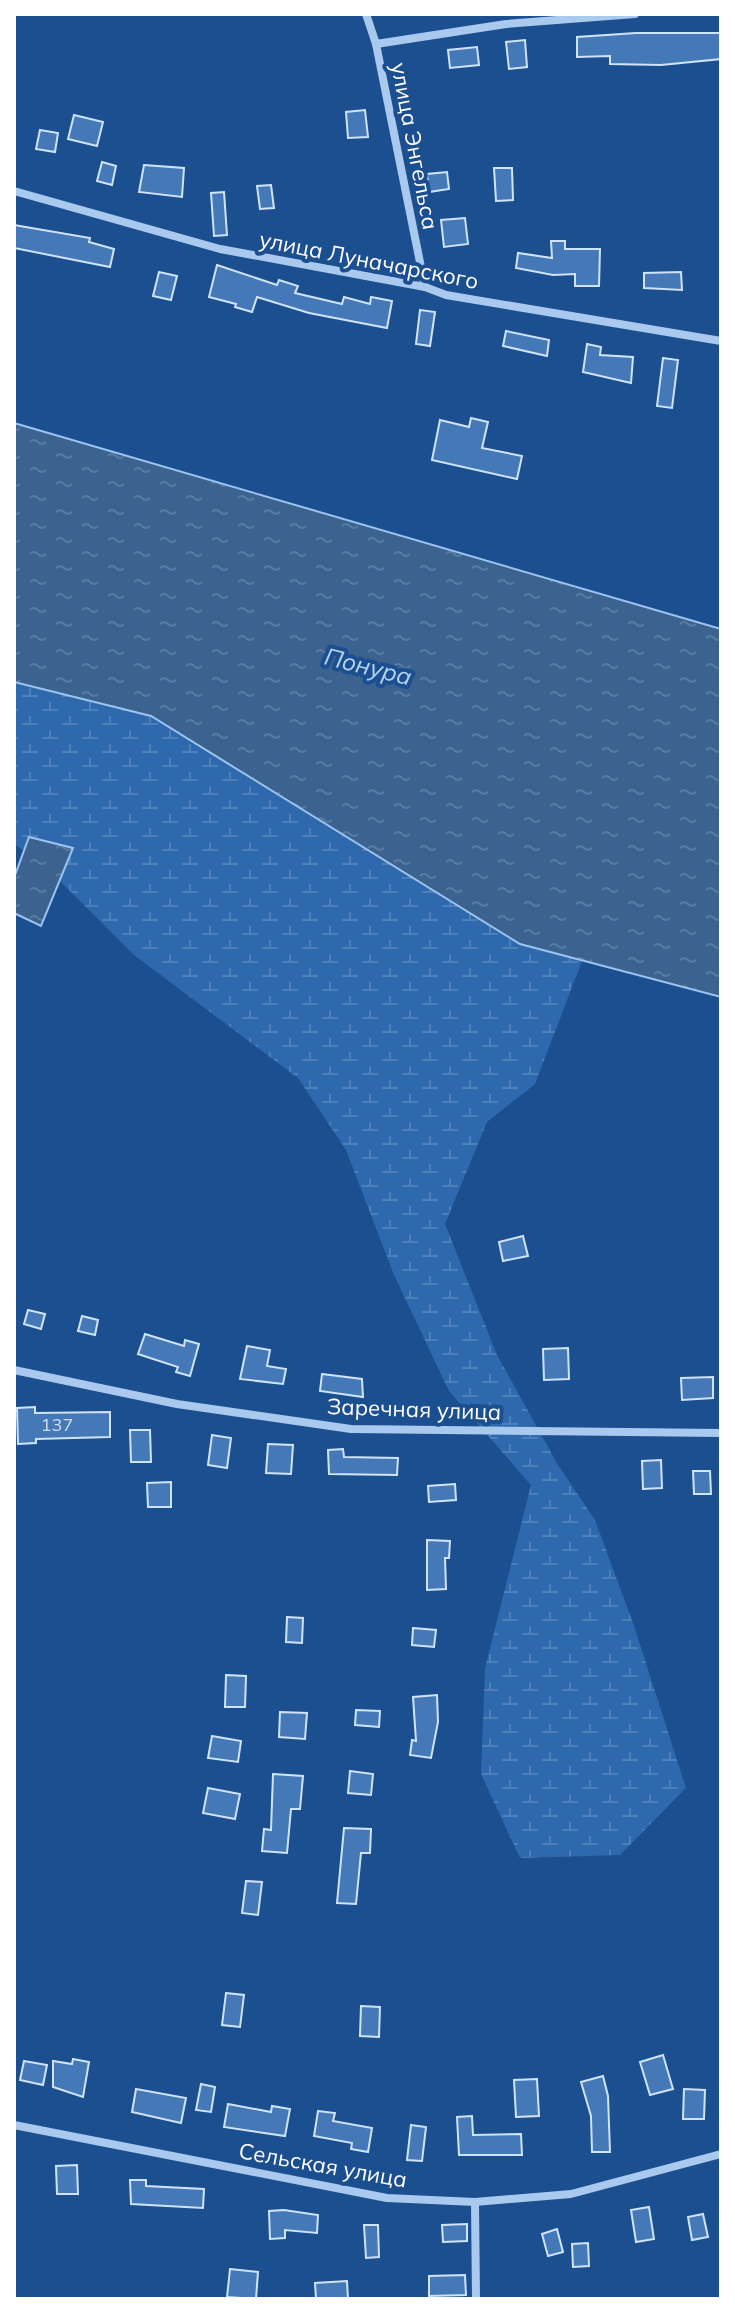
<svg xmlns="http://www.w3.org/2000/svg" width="735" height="2313" viewBox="0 0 735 2313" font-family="Mulish,sans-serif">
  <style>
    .wetland { fill: url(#wetland-marsh) }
    .water { fill: url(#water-ripples); stroke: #9cc4f0; stroke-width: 2 }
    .building { fill: #4478b7; stroke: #cfe3fa; stroke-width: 2 }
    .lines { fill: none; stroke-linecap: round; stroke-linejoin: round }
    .street { stroke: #a9c9ee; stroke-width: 8 }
    .labels { text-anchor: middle; stroke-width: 8; stroke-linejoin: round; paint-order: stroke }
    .number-label { font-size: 18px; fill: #d0dded }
    .street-label { font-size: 22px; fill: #fff; stroke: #1b4f8f }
    .water-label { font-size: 24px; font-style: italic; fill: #b5d3f5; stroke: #1b4f8f }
  </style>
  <defs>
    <pattern id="wetland-marsh" width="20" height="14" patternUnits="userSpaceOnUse" patternTransform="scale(2)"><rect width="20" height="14" fill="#2e69ad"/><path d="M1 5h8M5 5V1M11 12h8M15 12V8" fill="none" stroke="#4d80b9"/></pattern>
    <pattern id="water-ripples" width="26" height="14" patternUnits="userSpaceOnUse" patternTransform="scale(2)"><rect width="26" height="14" fill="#3c6290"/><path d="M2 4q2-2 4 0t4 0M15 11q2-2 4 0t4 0" fill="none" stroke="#597aa1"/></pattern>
  </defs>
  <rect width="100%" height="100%" fill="#1b4f8f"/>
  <!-- wetland -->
  <path class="wetland" d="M14,682L151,716L520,944L582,961L535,1084L487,1122L445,1224L497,1355L558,1465L595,1520L634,1626L686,1788L620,1855L520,1858L481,1774L485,1668L531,1485L449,1391L394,1275L346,1150L298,1078L134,955L40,861L14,844Z"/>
  <!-- water -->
  <g class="water">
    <path d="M14,423L721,629V997L520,944L151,716L14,682Z"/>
    <path d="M29,837L73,848L41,926L14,913V878Z"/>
  </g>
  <!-- building -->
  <g class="building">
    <path d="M636,33H721V59L661,65L610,64V56L577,57V37Z"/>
    <path d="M525,40L527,67L509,69L506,42Z"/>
    <path d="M477,47L479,65L450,68L448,50Z"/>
    <path d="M365,110L368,137L348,138L346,112Z"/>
    <path d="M74,115L103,122L97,146L68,139Z"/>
    <path d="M40,130L58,133L55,152L36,149Z"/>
    <path d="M102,162L116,166L112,185L97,181Z"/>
    <path d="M144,165L184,168L182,197L139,192Z"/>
    <path d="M494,168H512L513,200L496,201Z"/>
    <path d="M447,172L449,189L429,192L427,174Z"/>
    <path d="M271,185L274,208L260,209L257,186Z"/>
    <path d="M224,192L227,235L214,236L211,193Z"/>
    <path d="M465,218L468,244L444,247L441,220Z"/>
    <path d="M14,225L90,238L89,242L114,249L110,267L14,248Z"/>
    <path d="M551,241H565V249H600L599,286H575V274L553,275L516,268L518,253L552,258Z"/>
    <path d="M217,265L277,285L279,280L298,286L295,293L342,304L344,297L370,304L371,297L392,301L387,328L309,313L257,297L252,312L235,307L236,304L209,297Z"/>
    <path d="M159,272L177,276L171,300L153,296Z"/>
    <path d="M681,272L682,290L644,288V273Z"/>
    <path d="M420,310L435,312L430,346L416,344Z"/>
    <path d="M506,331L549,340L547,356L503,346Z"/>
    <path d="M587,344L601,347L600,355L633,357L631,383L583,372Z"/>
    <path d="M663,358L678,360L672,408L657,406Z"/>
    <path d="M471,418L488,422L482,448L522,456L517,479L432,460L440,420L469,427Z"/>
    <path d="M523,1236L528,1256L503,1261L499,1242Z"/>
    <path d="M28,1310L45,1314L41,1329L24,1324Z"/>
    <path d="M82,1316L98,1320L95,1335L78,1331Z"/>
    <path d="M145,1334L184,1346L185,1340L199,1344L190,1376L176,1372L178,1367L138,1354Z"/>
    <path d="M247,1346L270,1350L267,1366L286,1369L283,1384L240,1379Z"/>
    <path d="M568,1348L569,1379L544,1380L543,1349Z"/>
    <path d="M322,1374L362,1379L363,1397L320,1391Z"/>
    <path d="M713,1377V1398L682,1400L681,1378Z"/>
    <path d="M35,1407V1413L110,1412V1437L36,1439V1443L18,1444L17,1408Z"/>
    <path d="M130,1430H150L151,1462H131Z"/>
    <path d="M212,1435L231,1438L227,1468L208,1465Z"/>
    <path d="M268,1444L293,1445L291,1474L266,1473Z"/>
    <path d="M343,1449L344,1457L398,1458L397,1475L329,1474L328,1450Z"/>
    <path d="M661,1460L662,1488L643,1489L642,1461Z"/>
    <path d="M693,1471H710L711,1494H694Z"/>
    <path d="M171,1482V1507H148L147,1483Z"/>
    <path d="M455,1484L456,1500L429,1502L428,1486Z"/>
    <path d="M427,1540L450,1541L449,1558H445L446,1589L427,1590Z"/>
    <path d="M287,1617L303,1618L302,1643L286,1642Z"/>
    <path d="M413,1628L436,1630L434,1647L412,1645Z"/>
    <path d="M226,1675L246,1676L245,1707H225Z"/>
    <path d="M437,1695L438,1722L431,1758L410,1755L412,1740L416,1741L413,1697Z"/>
    <path d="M356,1710L380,1711L379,1727L355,1725Z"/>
    <path d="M280,1712L307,1713L305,1739L279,1737Z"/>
    <path d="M212,1736L241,1741L238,1762L208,1758Z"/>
    <path d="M350,1771L373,1774L371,1795L348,1793Z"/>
    <path d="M273,1774L303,1776L300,1809H291L287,1853L262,1851L264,1829L271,1830Z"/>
    <path d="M208,1788L240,1794L235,1819L203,1813Z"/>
    <path d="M344,1828L371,1829L370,1853H361L356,1904L337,1903Z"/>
    <path d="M246,1881L262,1882L258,1915L242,1913Z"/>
    <path d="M226,1993L244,1995L240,2027L222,2025Z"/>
    <path d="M361,2006L380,2007L379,2037L360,2036Z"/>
    <path d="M663,2055L673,2089L650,2095L640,2062Z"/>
    <path d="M73,2059L89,2062L83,2097L53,2087V2061L72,2064Z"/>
    <path d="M24,2061L47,2065L43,2085L20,2080Z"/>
    <path d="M603,2076L608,2096L610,2152H592L591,2116L581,2082Z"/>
    <path d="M537,2079L539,2116L516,2117L514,2080Z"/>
    <path d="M201,2084L215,2087L211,2112L196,2110Z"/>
    <path d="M136,2089L186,2098L181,2123L132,2112Z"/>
    <path d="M684,2089L705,2090L704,2119H683Z"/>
    <path d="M228,2104L271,2112L272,2106L290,2109L285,2136L224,2127Z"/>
    <path d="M318,2111L335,2113L333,2121L372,2128L368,2152L351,2149L352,2143L314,2136Z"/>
    <path d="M472,2116L473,2135L521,2134L522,2155H459L457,2117Z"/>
    <path d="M411,2125L426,2127L422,2161L407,2160Z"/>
    <path d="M77,2165L78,2194H57L56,2166Z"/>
    <path d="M130,2180H146V2186L204,2189L203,2208L131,2204Z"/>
    <path d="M649,2207L654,2239L636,2242L631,2210Z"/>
    <path d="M284,2210L318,2215L317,2233L285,2230V2238L270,2239L269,2211Z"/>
    <path d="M703,2214L708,2237L692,2240L688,2217Z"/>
    <path d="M467,2224V2241L443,2242L442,2225Z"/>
    <path d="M364,2225H378L379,2257L366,2258Z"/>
    <path d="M557,2229L563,2252L548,2256L542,2234Z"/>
    <path d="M588,2243L589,2266L573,2267L572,2244Z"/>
    <path d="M230,2269L258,2272L256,2299L227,2297Z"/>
    <path d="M465,2275L466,2295L429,2296V2276Z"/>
    <path d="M347,2281L348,2299H316L315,2283Z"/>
  </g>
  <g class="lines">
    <!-- street -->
    <g class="street">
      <path d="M366,14L376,44L425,287"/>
      <path d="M376,44L506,24L635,14"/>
      <path d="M14,191L220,249L425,287L446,295L721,341"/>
      <path d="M14,1370L177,1404L351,1429L721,1433"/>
      <path d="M14,2125L387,2198L475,2202L571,2194L721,2154"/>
      <path d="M475,2202L476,2299"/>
    </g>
  </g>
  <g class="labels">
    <!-- number labels -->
    <g class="number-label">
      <text x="57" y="1431">137</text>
    </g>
    <!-- street labels -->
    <g class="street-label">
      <text transform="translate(415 146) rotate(79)" y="8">улица Энгельса</text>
      <text transform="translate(369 260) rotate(11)" y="8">улица Луначарского</text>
      <text transform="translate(414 1409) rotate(2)" y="8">Заречная улица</text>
      <text transform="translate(323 2165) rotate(10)" y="8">Сельская улица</text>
    </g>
    <!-- water labels -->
    <g class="water-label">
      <text transform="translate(368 667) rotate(14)" y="8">Понура</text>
    </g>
  </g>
  <!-- border -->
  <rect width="735" height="2313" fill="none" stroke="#ffffff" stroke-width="32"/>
</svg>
